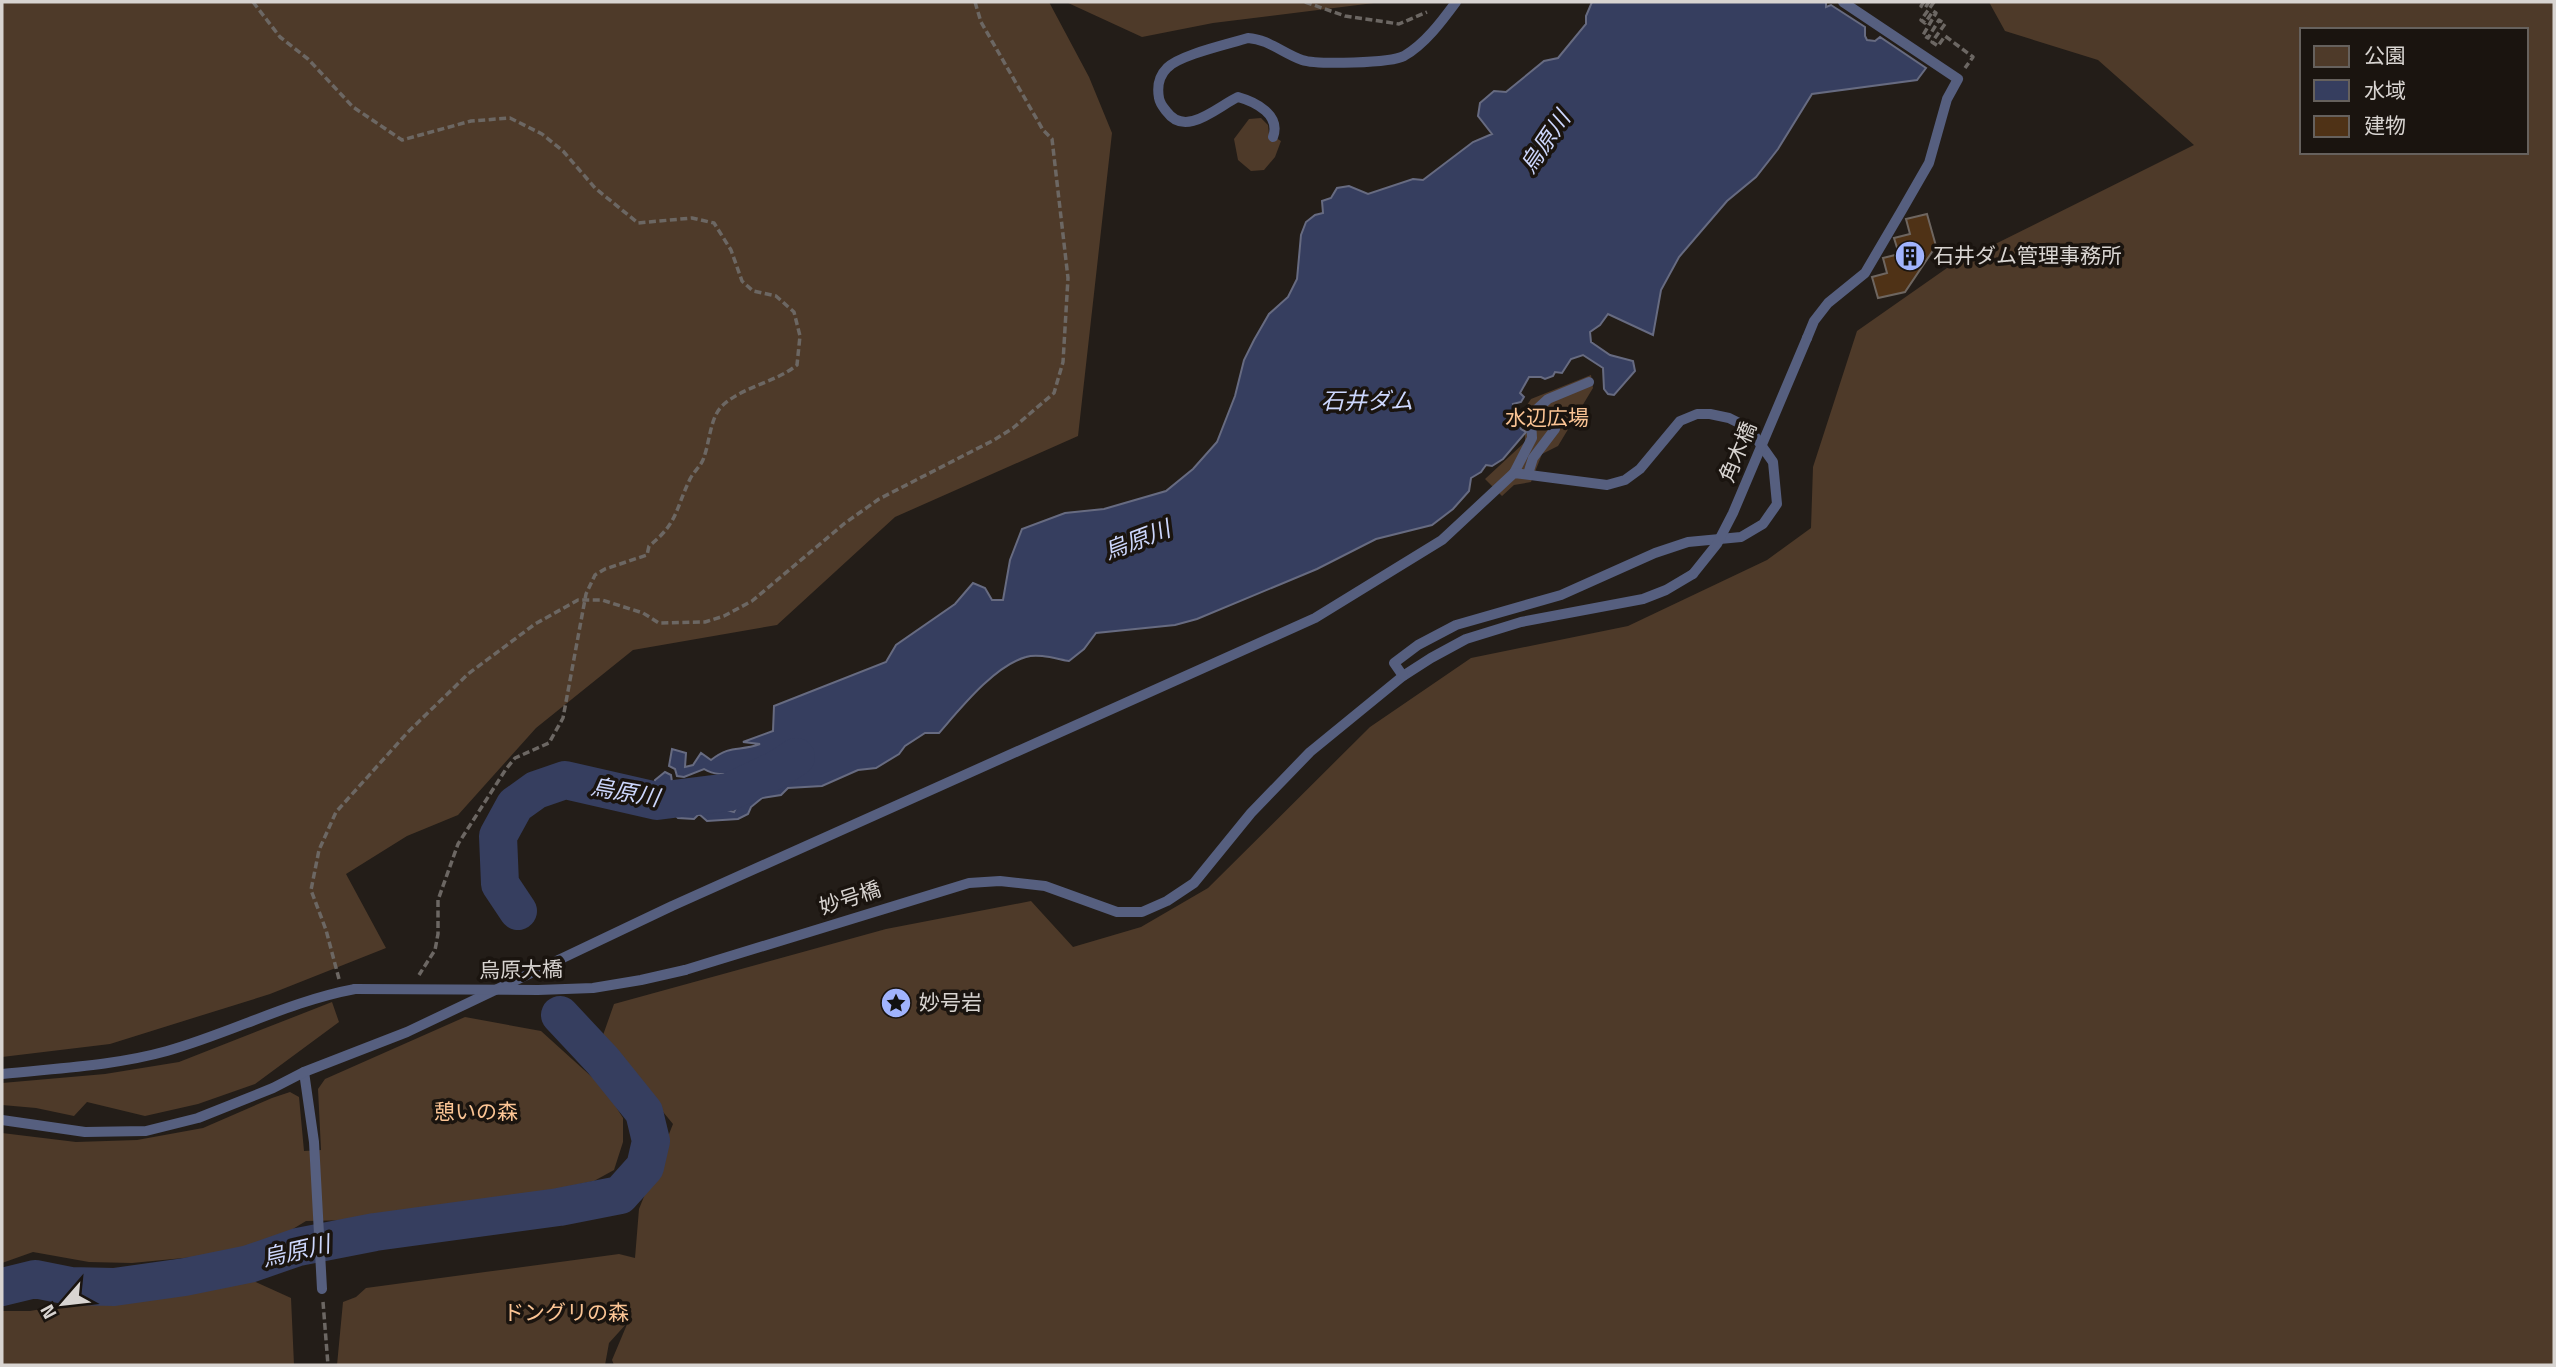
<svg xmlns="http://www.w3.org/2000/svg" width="2556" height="1367" viewBox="0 0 2556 1367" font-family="'Titillium Web','Noto Sans JP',sans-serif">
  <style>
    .green { fill: #4e3a29; fill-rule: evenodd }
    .water { fill: #363e5f; stroke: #676b81; stroke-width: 2 }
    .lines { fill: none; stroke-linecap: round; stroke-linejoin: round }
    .river { stroke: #363e5f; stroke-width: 38 }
    .building { fill: #4f3216; stroke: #6e6660; stroke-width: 2 }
    .path { stroke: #6c6763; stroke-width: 3.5; stroke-dasharray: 7 3.5; stroke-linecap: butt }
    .lane { stroke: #565f7f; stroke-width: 10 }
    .lane-bridge { stroke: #565f7f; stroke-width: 10 }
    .labels { text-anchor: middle; stroke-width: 7; stroke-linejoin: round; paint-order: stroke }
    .poi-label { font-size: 21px; fill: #d8d4d1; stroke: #1a140f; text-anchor: start }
    .park-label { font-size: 21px; fill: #fbc494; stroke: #1a140f }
    .street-label { font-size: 21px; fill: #d8d4d1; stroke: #1a140f }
    .water-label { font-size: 23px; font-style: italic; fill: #cdd7fd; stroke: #1a140f }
  </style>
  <rect width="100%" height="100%" fill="#231d18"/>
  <!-- green -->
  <g class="green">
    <path d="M2,2H1049L1089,77L1112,133L1078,436L895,517L777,625L633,650L536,728L458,815L407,836L346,874L386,948L270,994L110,1044L2,1057Z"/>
    <path d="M1066,2H1382L1213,23L1142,37Z"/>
    <path d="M1989,2H2554V1365H614L612,1360L628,1322L609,1343L605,1365H337L343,1302L356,1297L366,1288L619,1254L635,1258L639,1209L673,1124L602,1038L614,1004L886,929L1031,901L1073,947L1141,927L1208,888L1370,727L1471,658L1628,626L1767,560L1811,528L1813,467L1857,331L1947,268L2194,145L2098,60L2005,31ZM2302,30H2526V152H2302Z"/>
    <path d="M1261,118L1268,125L1269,134L1281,141L1275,157L1264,170L1251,171L1238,160L1234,139L1249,119Z"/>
    <path d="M1591,375L1593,388L1558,446L1542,454L1531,482L1514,485L1502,496L1485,479L1525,442V408L1531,399Z"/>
    <path d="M332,1002L339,1022L255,1084L198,1104L145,1116L87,1102L74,1116L36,1108L2,1105V1083L105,1074L179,1062Z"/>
    <path d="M465,1017L541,1031L604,1088L623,1118V1142L614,1170L594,1181L460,1209L353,1220L306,1221L283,1235L235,1253L132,1263L89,1262L33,1252L2,1263V1133L76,1142L137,1140L203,1128L272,1098L290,1092L299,1097L304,1151L321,1150L318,1089L325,1079Z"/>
    <path d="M240,1275L291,1298L294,1365H2V1311H30Z"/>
  </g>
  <!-- water -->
  <path class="water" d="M1592,2H1826V7L1831,5L1865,27V36L1867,40L1875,41L1880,37L1926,68L1917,80L1812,94L1778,149L1756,177L1727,201L1679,257L1661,290L1653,335L1608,314L1600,325L1590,332L1591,342L1610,355L1633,361L1635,371L1614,395L1608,394L1604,389L1603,368L1583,355L1571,359L1562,373L1555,372L1553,376L1545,379L1541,377H1529L1520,393L1524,397L1521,402L1513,404L1521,429L1526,432L1503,459L1492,466L1486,465L1481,472L1471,478L1469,491L1453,509L1432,525L1376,539L1317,569L1197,619L1175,625L1096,633L1084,649L1069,661C1057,659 1038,653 1026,657C994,666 960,709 939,733H925L905,746L899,754L876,768L858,770L822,786L788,788L781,795L762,798L751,807L748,814L738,819L707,821L699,814L694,819L678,818L672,812L668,815L665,813L667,809L664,806L659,809L666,795L657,794L653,790L655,780L665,772L671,775L673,789L681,782L688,785L687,792L676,803L685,802L698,810L710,805L734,812L736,808C726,804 703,799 696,794L711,784L728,778L731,783L745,794L753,773C736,771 720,779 704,769L684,777L677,776L675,769L669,766L672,749L686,753L685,767L693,765L701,753L711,760C732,744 738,752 760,744L743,742L773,731L774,706L886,662L896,645L955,604L973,583L985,588L992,600H1003L1010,560L1022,529L1065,513L1104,509L1166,491L1193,469L1217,442L1235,396L1244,360L1254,340L1269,314L1288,297L1297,279L1301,235L1306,222L1315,215L1323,213L1322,201L1331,198L1337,188L1349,186L1368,194L1413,179L1423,180L1473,142L1492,134L1478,116L1480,103L1494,91L1506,92L1544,61L1558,58L1586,24V16Z"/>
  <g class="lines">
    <!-- river -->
    <g class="river">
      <path d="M518,911L500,884L498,836L515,805L536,790L565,780L657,801L729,792L778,769L796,757"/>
      <path d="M2,1287L35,1279L70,1286L114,1287L185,1277L249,1264L298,1247L375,1232L559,1207L620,1195L645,1167L651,1141L644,1112L603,1061L560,1015"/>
    </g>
  </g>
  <!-- building -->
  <path class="building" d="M1927,214L1936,246L1905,292L1878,298L1872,277L1887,273L1883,258L1899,254L1894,238L1910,234L1906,219Z"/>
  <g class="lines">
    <!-- path -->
    <g class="path">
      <path d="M253,2L280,37L308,59L353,107L402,140L471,121L510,118L542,134L563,151L595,188L638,223L692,218L714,223L731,250L742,281L753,291L776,296L794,312L800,336L797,365C775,383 743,386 722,406C710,418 710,441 704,457C702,465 694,471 690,479C675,510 678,523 649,546L647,555L605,569L595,575L586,594L563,718L549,743L515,758L506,769L458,844L438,900V934L435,950L419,975"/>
      <path d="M1305,2L1345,16L1399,24L1427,12"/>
      <path d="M1924,2L1921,6L1925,8L1929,2"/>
      <path d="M1934,2L1921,20L1925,23L1933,11L1936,13L1923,35L1928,38L1939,20L1945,24L1932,42L1938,46L1945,36L1973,57L1965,68"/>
      <path d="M339,979L326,930L311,890L319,850L336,812L408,732L468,674L535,624L578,600H602L643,613L659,623L705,622L724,616L752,601L845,523L879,499L994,440L1013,428L1054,393L1063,362L1068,278L1052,139L1043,130L981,22L975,2"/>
      <path d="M323,1302L328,1365"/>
    </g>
    <!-- lane -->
    <g class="lane">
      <path d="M1273,137C1281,115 1256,102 1238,97C1218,106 1186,138 1167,112C1163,107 1160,104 1159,98C1157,87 1159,76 1167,68C1179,55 1229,44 1248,38C1268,39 1284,54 1302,60C1317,65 1391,63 1404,56C1425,44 1442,21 1456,2"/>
      <path d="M1807,338L1814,321L1828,303L1865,273L1902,210L1929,163L1947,99L1958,79L1843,2"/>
      <path d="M1514,473L1532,438L1531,419L1535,411L1548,399L1589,382"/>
      <path d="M1528,474L1533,458L1555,429"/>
      <path d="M685,970L969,883L1000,881L1045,886L1117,912H1142L1167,901L1194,883L1251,813L1310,752L1403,676L1431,658L1466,639L1521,622L1643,599L1666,590L1693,574"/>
      <path d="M304,1072L314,1142L322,1289"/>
      <path d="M2,1074C57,1068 113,1066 167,1051C231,1033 290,1001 355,989"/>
      <path d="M2,1120L85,1132L146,1131L198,1118L273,1088L304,1072L407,1032L672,906L1315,618L1442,540L1514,473L1607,485L1625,480L1640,469L1680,421L1697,414H1710L1729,418L1749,428L1773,462L1777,504L1763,524L1741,537L1688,542L1655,553L1561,595L1456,625L1418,645L1394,663L1403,676"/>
    </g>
    <!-- lane-bridge -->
    <g class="lane-bridge">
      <path d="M1693,574L1717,544L1733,513L1807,338"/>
      <path d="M355,989L538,990L593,988L641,980L685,970"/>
    </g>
  </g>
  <!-- icons -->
  <defs>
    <g id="building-disc" transform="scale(1.575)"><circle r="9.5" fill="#a0b3fd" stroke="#1a140f"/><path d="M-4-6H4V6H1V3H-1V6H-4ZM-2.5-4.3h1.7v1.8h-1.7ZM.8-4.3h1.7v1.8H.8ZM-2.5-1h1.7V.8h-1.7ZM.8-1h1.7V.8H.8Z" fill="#111"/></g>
    <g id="sight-disc" transform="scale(1.575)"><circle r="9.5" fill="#a0b3fd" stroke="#1a140f"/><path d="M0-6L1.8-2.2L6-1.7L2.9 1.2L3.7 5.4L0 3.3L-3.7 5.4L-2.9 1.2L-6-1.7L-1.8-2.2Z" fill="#111"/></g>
  </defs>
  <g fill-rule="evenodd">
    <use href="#building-disc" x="1910" y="256"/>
    <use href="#sight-disc" x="896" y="1003"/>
  </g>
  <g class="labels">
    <!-- poi labels -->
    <g class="poi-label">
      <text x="1933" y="263">石井ダム管理事務所</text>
      <text x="919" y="1010">妙号岩</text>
    </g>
    <!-- park labels -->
    <g class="park-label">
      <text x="1547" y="425">水辺広場</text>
      <text x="476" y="1119">憩いの森</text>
      <text x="566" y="1320">ドングリの森</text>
    </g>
    <!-- street labels -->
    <g class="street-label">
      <text transform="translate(1738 452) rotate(-67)" y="7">角木橋</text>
      <text transform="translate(850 898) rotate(-18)" y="7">妙号橋</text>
      <text transform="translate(521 970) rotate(-1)" y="7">烏原大橋</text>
    </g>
    <!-- water labels -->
    <g class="water-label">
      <text transform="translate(1545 142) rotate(-56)" y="8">烏原川</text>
      <text x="1367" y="409">石井ダム</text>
      <text transform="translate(1137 540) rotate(-21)" y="8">烏原川</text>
      <text transform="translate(625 792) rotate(10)" y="8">烏原川</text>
      <text transform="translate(296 1251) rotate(-13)" y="8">烏原川</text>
    </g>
  </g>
  <!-- border -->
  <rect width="2556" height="1367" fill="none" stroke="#d8d4d1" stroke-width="7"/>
  <!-- legend -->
  <rect x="2300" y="28" width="228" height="126" fill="#1a140f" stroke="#66615d" stroke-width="2"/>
  <rect x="2314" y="46" width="35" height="21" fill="#4e3a29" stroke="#66615d" stroke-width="2"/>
  <text x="2364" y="63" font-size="21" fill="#d8d4d1">公園</text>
  <rect x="2314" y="80" width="35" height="21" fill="#363e5f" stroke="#66615d" stroke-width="2"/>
  <text x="2364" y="98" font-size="21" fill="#d8d4d1">水域</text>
  <rect x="2314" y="116" width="35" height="21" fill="#4f3216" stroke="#66615d" stroke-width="2"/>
  <text x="2364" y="133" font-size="21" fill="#d8d4d1">建物</text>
  <!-- north arrow -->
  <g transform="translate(63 1304) rotate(242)" stroke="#1a140f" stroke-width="5" paint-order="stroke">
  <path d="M0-5L12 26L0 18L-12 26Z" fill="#d8d4d1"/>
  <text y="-10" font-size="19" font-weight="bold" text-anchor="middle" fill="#d8d4d1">N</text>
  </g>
</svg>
